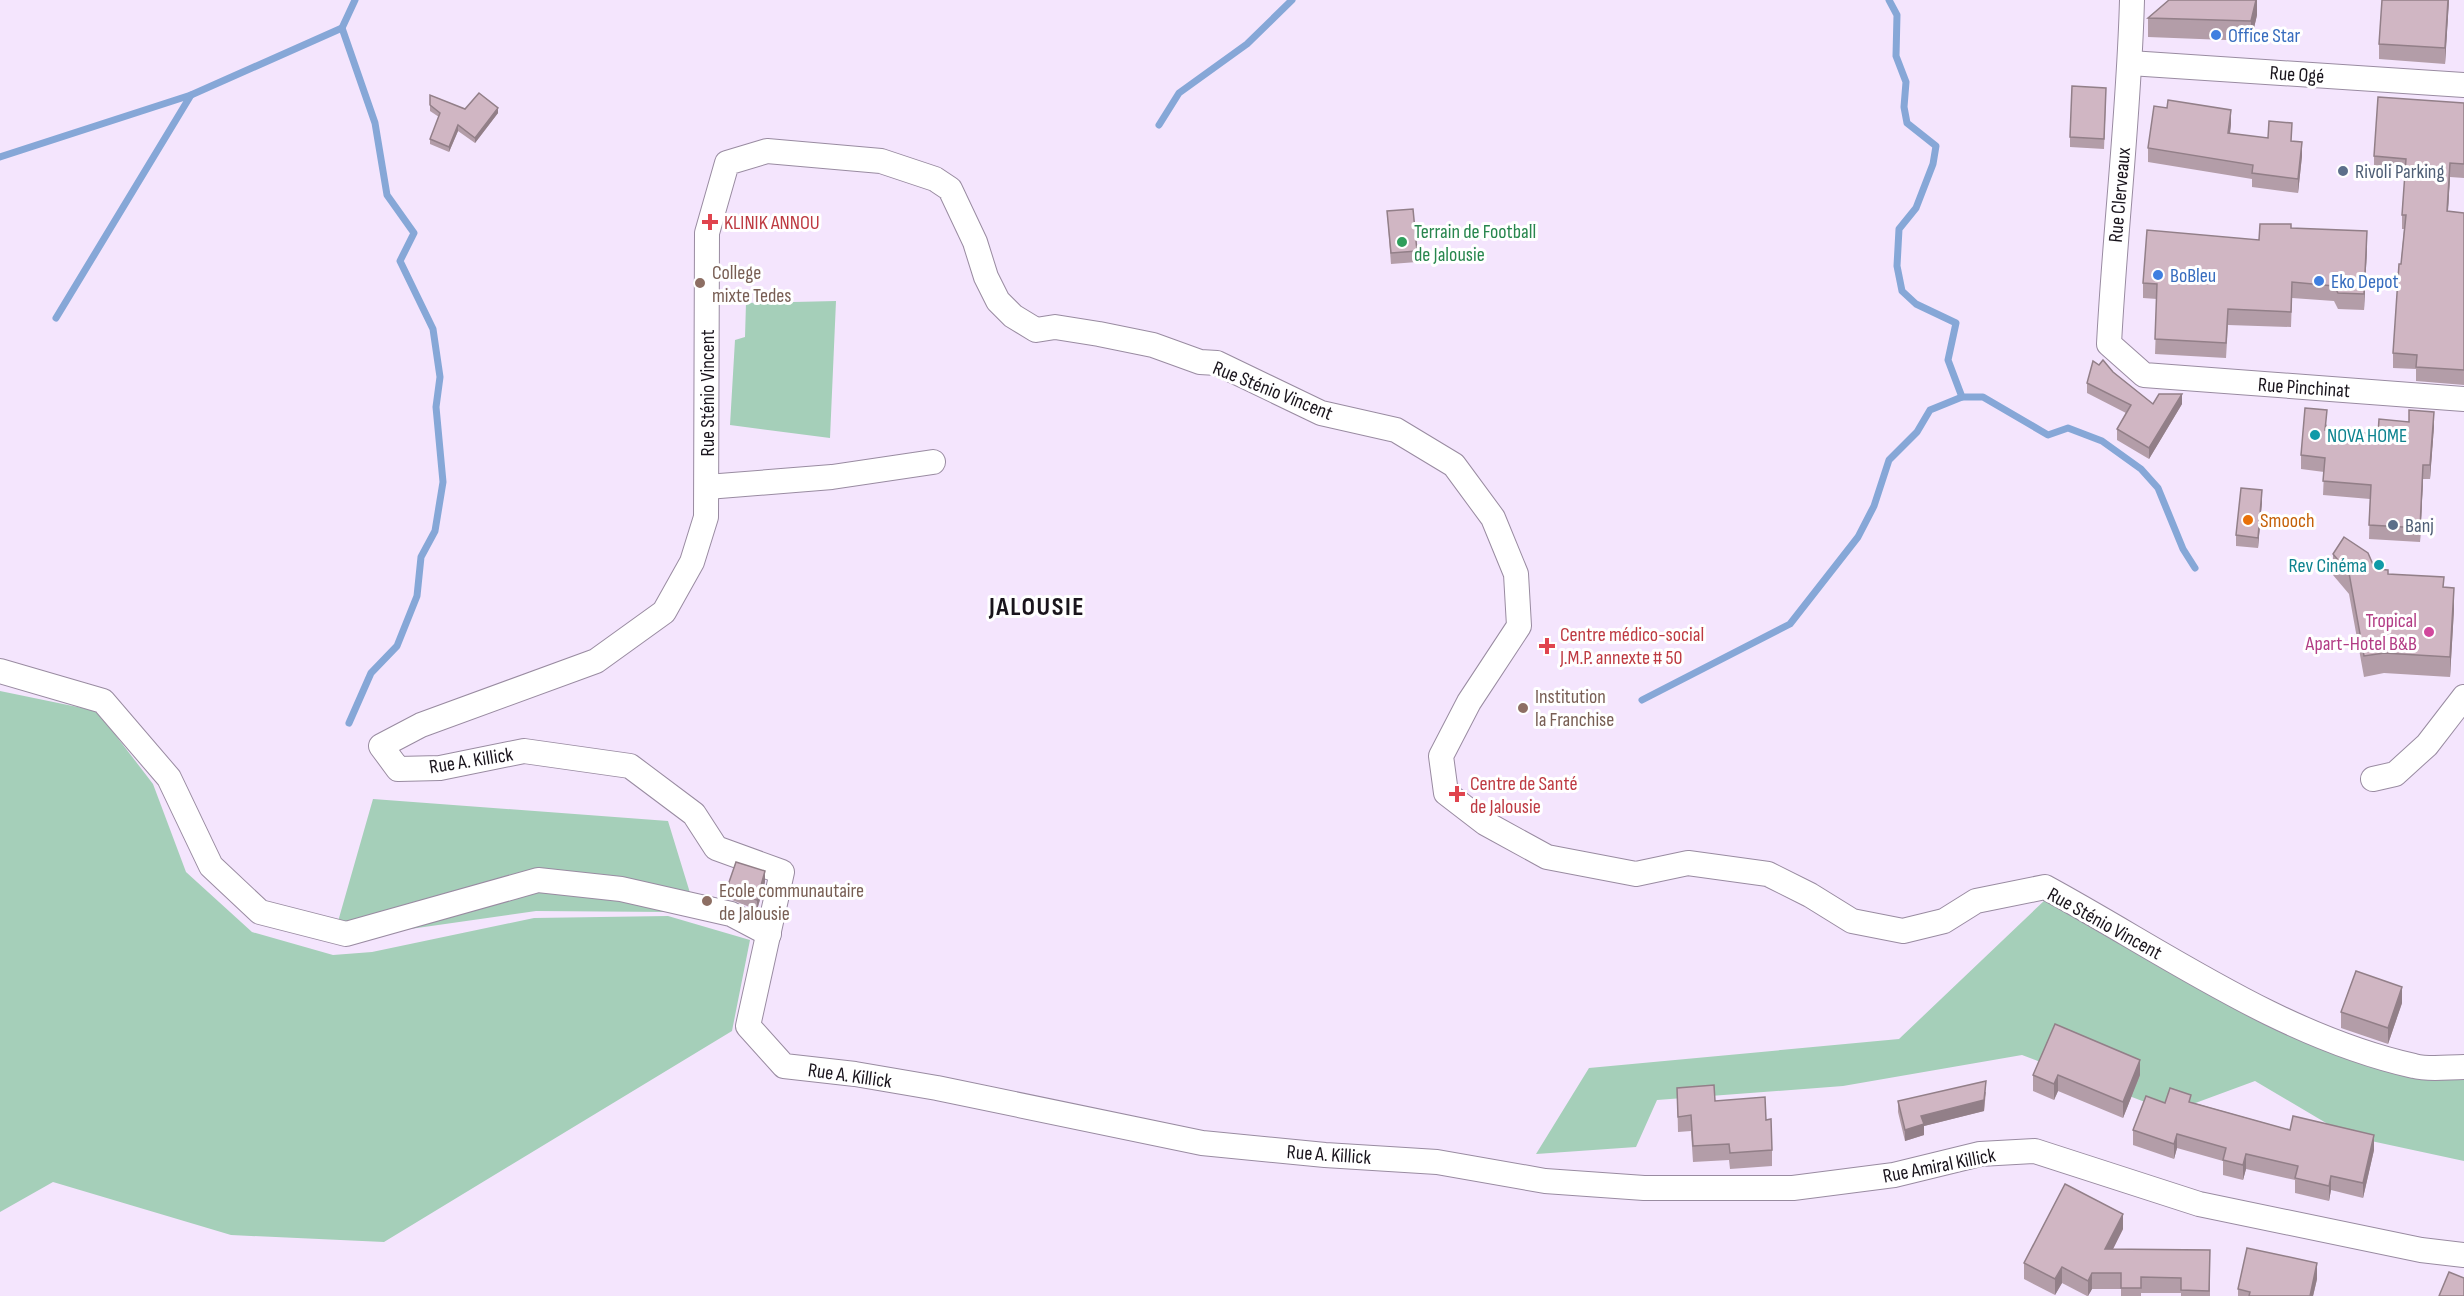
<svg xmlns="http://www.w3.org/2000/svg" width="2464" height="1296" viewBox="0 0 2464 1296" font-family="'Sofia Sans Condensed',sans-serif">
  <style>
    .green { fill: #a5cfb9 }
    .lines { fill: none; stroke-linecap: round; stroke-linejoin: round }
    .stream { stroke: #86a7d7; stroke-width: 7 }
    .minor-casing { stroke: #998ba1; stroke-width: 26 }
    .minor { stroke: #fff; stroke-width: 24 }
    .wall { fill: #b39da8 }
    .shaded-wall { fill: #927f88 }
    .building { fill: #d0b6c3; stroke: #927f88; stroke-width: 1.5 }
    .shop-dot { fill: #3f7fe0; stroke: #fff; stroke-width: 2 }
    .service-dot { fill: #5c6f8a; stroke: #fff; stroke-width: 2 }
    .health-dot { fill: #e0444e; stroke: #fff; stroke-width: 2 }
    .leisure-dot { fill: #2e9e5b; stroke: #fff; stroke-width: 2 }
    .education-dot { fill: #8d6e63; stroke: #fff; stroke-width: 2 }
    .culture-dot { fill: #0f9aa8; stroke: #fff; stroke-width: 2 }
    .food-dot { fill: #e8710a; stroke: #fff; stroke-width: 2 }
    .hotel-dot { fill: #d1479c; stroke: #fff; stroke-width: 2 }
    .labels { text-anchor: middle; stroke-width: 6; stroke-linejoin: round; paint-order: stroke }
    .shop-label { font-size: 20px; fill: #366cbe; stroke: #fff; text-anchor: start }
    .street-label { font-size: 20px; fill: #19141c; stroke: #fff }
    .service-label { font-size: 20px; fill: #4e5e75; stroke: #fff; text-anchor: start }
    .health-label { font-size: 20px; fill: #be3a42; stroke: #fff; text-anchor: start }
    .leisure-label { font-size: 20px; fill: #27864d; stroke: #fff; text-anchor: start }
    .education-label { font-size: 20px; fill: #785e54; stroke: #fff; text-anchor: start }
    .culture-label { font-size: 20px; fill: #0d838f; stroke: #fff; text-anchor: start }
    .food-label { font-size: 20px; fill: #c56008; stroke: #fff; text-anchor: start }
    .hotel-label { font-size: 20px; fill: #b23c85; stroke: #fff; text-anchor: end }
    .district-label { font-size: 26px; font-weight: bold; letter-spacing: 1.5px; fill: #19141c; stroke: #fff }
  </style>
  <rect width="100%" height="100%" fill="#f4e5fd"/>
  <!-- green -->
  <g class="green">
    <path d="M836,301L830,438L730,425L735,340L745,337L746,303Z"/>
    <path d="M0,691L97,711L153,784L186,872L252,932L333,955L372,952L534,918L668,916L750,940L732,1031L384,1242L231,1235L53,1182L0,1212Z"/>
    <path d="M373,799L668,821L698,919L668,912L536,911L361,936L337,925Z"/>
    <path d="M2046,899L2196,984L2464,1075V1161L2348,1136L2255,1081L2171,1112L2022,1055L1843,1086L1657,1100L1636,1147L1536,1154L1589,1068L1899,1039Z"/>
  </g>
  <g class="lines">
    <!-- stream -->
    <g class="stream">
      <path d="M1889,0L1897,15L1896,56L1906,82L1904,107L1907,123L1936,146L1933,164L1916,208L1899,229L1897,266L1902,291L1916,304L1956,323L1948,360L1962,397H1983L2048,435L2068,428L2102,441L2141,469L2158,488L2183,549L2195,568"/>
      <path d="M1159,125L1179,93L1247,44L1292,0"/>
      <path d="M0,157L191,95"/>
      <path d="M56,318L191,95L342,28"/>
      <path d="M1642,700L1790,624L1858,537L1874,506L1889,460L1917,432L1930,410L1962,397"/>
      <path d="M349,723L371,673L397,646L417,596L421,557L435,531L443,482L436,407L440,377L433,329L400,261L414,233L387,195L375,123L342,28L355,0"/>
    </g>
    <!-- minor casing -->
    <g class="minor-casing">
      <g id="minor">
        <path d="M2132,0C2129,115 2115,229 2109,344L2144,375L2464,399"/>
        <path d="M2130,63L2464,85"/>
        <path d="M707,487L832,477L933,462"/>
        <path d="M0,671L103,701L169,778L211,866L260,912L346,934L538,880L621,889L731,914L769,934"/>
        <path d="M2373,779L2395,774L2427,745L2464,697"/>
        <path d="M2464,1067C2448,1067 2429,1070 2414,1066C2280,1036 2163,951 2045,887L1976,901L1944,921L1903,931L1852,921L1810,895L1768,874L1688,863L1636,874L1547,857L1485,823L1446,793L1441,756L1469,702L1519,626L1516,574L1493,518L1454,465L1396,430L1321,413L1217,363L1200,362L1153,345L1099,334L1055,327L1036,330L1013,316L998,301L986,277L975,242L950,189L935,179L881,161L767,151L727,163L707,233L706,517L692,562L664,612L596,661L421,725L381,746L398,769L440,768L524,751L630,766L694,814L716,848L782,872L748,1026L784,1066L855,1074L937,1088L1202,1143L1325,1155L1437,1162L1545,1181L1644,1188H1793L1894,1175L1980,1154L2035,1151L2199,1204L2421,1250L2464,1255"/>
      </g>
    </g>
    <!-- minor -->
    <use href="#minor" class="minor"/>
  </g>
  <!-- wall -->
  <g class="wall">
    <path d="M2169,0H2257V15L2251,41L2148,37V18Z"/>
    <path d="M2449,0L2445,64L2379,59V44Z"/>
    <path d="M430,95L465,109L498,113L475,143L458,131L449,152L430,144V139L439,117L430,111Z"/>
    <path d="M2106,99L2104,149L2070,147V137Z"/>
    <path d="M2464,103V178L2450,177L2448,211L2464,213V385L2416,381V369L2393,368V353L2404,229H2402V215L2405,173L2374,171V156Z"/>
    <path d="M2231,124L2230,134L2292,141L2302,156L2298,193L2252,187V179L2148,162V148Z"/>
    <path d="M1387,211L1417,251V262L1391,264Z"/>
    <path d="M2291,228L2367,247L2364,310L2338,309L2334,301L2292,298L2291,327L2228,325L2226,358L2155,354L2157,299L2143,298V283Z"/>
    <path d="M2113,372L2153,404H2182L2149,459L2117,440V429L2126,413L2087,393V383Z"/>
    <path d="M2327,424L2326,430L2378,434L2434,426L2430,479H2423L2420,542L2369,539L2370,499L2323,495L2324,472L2301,469V455Z"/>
    <path d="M2262,501L2258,548L2236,546V535Z"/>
    <path d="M2333,554L2388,574L2444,587L2454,609L2450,677L2384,673L2364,677L2349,594L2333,575Z"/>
    <path d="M765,882L757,910L727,898V888Z"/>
    <path d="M2402,1003L2388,1044L2341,1028V1012Z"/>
    <path d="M2033,1075H2140L2123,1118L2058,1091L2054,1100L2033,1091Z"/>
    <path d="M1677,1088L1715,1101L1766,1120L1772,1150V1166L1730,1169L1729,1160L1693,1162L1691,1131L1678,1132Z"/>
    <path d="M1986,1092L1984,1111L1924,1126V1135L1905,1141L1898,1112V1101Z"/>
    <path d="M2191,1102L2290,1130L2374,1150L2363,1198L2331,1190L2329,1201L2295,1193V1180L2246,1169L2243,1180L2223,1175V1161L2177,1148L2174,1159L2133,1145V1130L2165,1103Z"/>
    <path d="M2123,1229L2113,1249L2210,1250V1296H2181V1293H2141V1296H2121V1289H2092L2088,1296H2087L2062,1283L2055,1295L2024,1279V1263Z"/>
    <path d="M2317,1279L2313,1296H2238V1289Z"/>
  </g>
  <!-- shaded-wall -->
  <g class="shaded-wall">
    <path d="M2256,0H2257V15L2251,41V21Z"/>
    <path d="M2448,0H2449L2445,64V48Z"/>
    <path d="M498,108V113L475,143V138Z"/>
    <path d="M2231,110V124L2228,147V133Z"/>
    <path d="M458,125V131L449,152V147Z"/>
    <path d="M2302,142V156L2298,193V179Z"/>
    <path d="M2450,163V177L2447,226V211Z"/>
    <path d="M2367,231V247L2364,310V294Z"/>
    <path d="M2182,394V404L2149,459V448Z"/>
    <path d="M2434,412V426L2430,479V465Z"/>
    <path d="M2423,465V479L2420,542V528Z"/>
    <path d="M2262,490V501L2258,548V538Z"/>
    <path d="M2454,588V609L2450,677V657Z"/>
    <path d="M765,871V882L757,910V900Z"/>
    <path d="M2402,987V1003L2388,1044V1028Z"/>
    <path d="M2140,1060V1075L2123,1118V1102Z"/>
    <path d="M2058,1075V1091L2054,1100V1084Z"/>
    <path d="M1986,1081L1984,1111L1924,1126V1135L1905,1141V1130L1921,1116Z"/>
    <path d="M2177,1134V1148L2174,1159V1144Z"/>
    <path d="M2374,1135V1150L2363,1198V1183Z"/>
    <path d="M2246,1154V1169L2243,1180V1165Z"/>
    <path d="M2331,1176V1190L2329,1201V1186Z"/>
    <path d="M2123,1214V1229L2105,1265V1249Z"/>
    <path d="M2317,1263V1279L2313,1296H2310Z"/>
    <path d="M2062,1267V1283L2055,1295V1279Z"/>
    <path d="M2092,1273V1289L2088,1296V1281Z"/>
  </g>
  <!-- building -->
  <g class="building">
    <path d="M2169,0H2256L2251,21L2148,18Z"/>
    <path d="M2382,0H2448L2445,48L2379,44Z"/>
    <path d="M2072,86L2106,88L2104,139L2070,137Z"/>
    <path d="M479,93L498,108L475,138L458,125L449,147L430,139L440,113L430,105V95L465,109Z"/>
    <path d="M2378,97L2464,103V164L2450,163L2447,211L2464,213V370L2416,367L2417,355L2393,353L2399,264H2401L2406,215H2402L2406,159L2374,156Z"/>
    <path d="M2168,100L2231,110L2228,133L2268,138L2269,121L2292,123L2291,141L2302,142L2298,179L2252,173L2253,165L2148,148L2154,106L2167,108Z"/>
    <path d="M1413,209L1417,251L1391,253L1387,211Z"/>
    <path d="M2260,224H2291V228L2367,231L2364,294L2338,293L2334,286L2292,282L2291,312L2228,309L2226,343L2155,339L2157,284L2143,283L2147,230L2259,240Z"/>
    <path d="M2103,360L2113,372L2153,404L2159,394H2182L2149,448L2117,429L2131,405L2087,383L2093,361L2099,365Z"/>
    <path d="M2305,408L2327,410L2325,430L2378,434L2379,419L2409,422V410L2434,412L2430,465H2423L2420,528L2369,525L2371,485L2323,481L2325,458L2301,455Z"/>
    <path d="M2241,488L2262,490L2258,538L2236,535Z"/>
    <path d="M2344,537L2368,553L2375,569L2388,570V574L2444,577L2443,587L2454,588L2450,657L2384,653L2364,656L2349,573L2333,554Z"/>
    <path d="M736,862L765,871L757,900L727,888Z"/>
    <path d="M2356,971L2402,987L2388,1028L2341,1012Z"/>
    <path d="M2055,1024L2140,1060L2123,1102L2058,1075L2054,1084L2033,1075Z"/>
    <path d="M1986,1081L1984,1100L1921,1116L1924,1124L1905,1130L1898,1101Z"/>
    <path d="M1714,1085L1715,1101L1765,1097L1766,1120L1771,1119L1772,1150L1730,1153L1729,1144L1693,1146L1691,1115L1678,1117L1677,1088Z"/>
    <path d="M2170,1088L2191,1095L2189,1102L2290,1130L2293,1116L2374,1135L2363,1183L2331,1176L2329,1186L2295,1178L2298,1166L2246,1154L2243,1165L2223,1160L2226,1148L2177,1134L2174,1144L2133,1130L2146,1096L2165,1103Z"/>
    <path d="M2065,1184L2123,1214L2105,1249L2210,1250L2209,1291L2181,1290V1278L2141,1277V1288H2121V1273H2092L2088,1281L2062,1267L2055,1279L2024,1263Z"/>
    <path d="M2247,1248L2317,1263L2310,1296H2249L2250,1292L2238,1289Z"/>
    <path d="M2449,1272L2464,1278V1296H2439Z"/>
  </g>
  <!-- markers -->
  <g class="shop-dot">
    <circle cx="2216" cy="35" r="6"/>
    <circle cx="2158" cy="275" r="6"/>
    <circle cx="2319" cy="281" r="6"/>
  </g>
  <g class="service-dot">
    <circle cx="2343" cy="171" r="6"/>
    <circle cx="2393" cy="525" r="6"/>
  </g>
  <g class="health-dot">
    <path d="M707 213h6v6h6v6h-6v6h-6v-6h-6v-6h6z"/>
    <path d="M1544 637h6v6h6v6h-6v6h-6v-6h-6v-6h6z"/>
    <path d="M1454 785h6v6h6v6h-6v6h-6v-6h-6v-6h6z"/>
  </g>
  <circle class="leisure-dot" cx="1402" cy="242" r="6"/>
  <g class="education-dot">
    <circle cx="700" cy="283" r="6"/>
    <circle cx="1523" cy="708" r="6"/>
    <circle cx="707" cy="901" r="6"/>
  </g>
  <g class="culture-dot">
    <circle cx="2315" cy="435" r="6"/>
    <circle cx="2379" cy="565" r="6"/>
  </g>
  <circle class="food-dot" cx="2248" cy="520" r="6"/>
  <circle class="hotel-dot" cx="2429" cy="632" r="6"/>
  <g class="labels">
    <!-- shop labels -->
    <g class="shop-label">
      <text x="2228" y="42">Office Star</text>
      <text x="2170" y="282">BoBleu</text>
      <text x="2331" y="288">Eko Depot</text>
    </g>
    <!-- street labels -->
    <g class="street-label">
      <text transform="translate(2297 74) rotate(4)" y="7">Rue Ogé</text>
      <text transform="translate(2119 195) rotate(-85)" y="7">Rue Clerveaux</text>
      <text transform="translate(2304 387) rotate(4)" y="7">Rue Pinchinat</text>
      <text transform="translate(1273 390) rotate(22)" y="7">Rue Sténio Vincent</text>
      <text transform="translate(707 393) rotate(-90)" y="7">Rue Sténio Vincent</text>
      <text transform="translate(471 760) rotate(-9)" y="7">Rue A. Killick</text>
      <text transform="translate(2105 923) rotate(29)" y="7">Rue Sténio Vincent</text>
      <text transform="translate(850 1075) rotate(8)" y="7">Rue A. Killick</text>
      <text transform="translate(1329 1154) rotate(4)" y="7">Rue A. Killick</text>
      <text transform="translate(1939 1165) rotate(-11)" y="7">Rue Amiral Killick</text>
    </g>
    <!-- service labels -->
    <g class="service-label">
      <text x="2355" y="178">Rivoli Parking</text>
      <text x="2405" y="532">Banj</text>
    </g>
    <!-- health labels -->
    <g class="health-label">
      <text x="724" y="229">KLINIK ANNOU</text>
      <text x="1560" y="641">Centre médico-social<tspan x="1560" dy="23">J.M.P. annexte # 50</tspan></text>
      <text x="1470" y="790">Centre de Santé<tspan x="1470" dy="23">de Jalousie</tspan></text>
    </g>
    <!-- leisure labels -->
    <g class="leisure-label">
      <text x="1414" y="238">Terrain de Football<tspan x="1414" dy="23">de Jalousie</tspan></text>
    </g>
    <!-- education labels -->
    <g class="education-label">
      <text x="712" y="279">College<tspan x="712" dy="23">mixte Tedes</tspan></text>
      <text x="1535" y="703">Institution<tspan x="1535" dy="23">la Franchise</tspan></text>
      <text x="719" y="897">Ecole communautaire<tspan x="719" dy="23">de Jalousie</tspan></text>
    </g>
    <!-- culture labels -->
    <g class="culture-label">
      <text x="2327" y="442">NOVA HOME</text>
      <text x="2367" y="572" text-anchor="end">Rev Cinéma</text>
    </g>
    <!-- food labels -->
    <g class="food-label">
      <text x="2260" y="527">Smooch</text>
    </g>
    <!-- hotel labels -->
    <g class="hotel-label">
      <text x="2417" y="627">Tropical<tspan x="2417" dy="23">Apart-Hotel B&amp;B</tspan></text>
    </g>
    <!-- district labels -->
    <g class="district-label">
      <text x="1037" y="615">JALOUSIE</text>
    </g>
  </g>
</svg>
